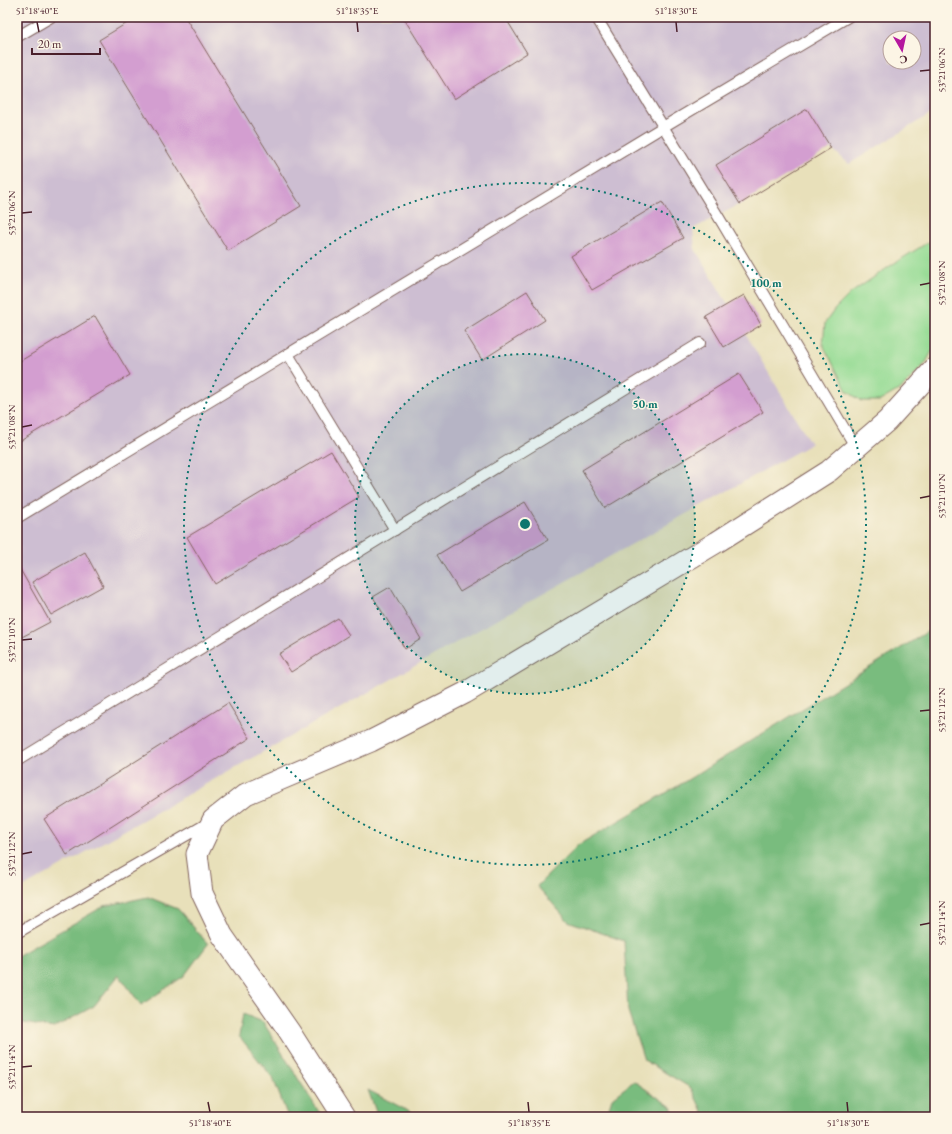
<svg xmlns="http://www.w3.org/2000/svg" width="952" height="1134" viewBox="0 0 952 1134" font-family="'EB Garamond',serif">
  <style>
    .industrial { fill: #cdbed2; fill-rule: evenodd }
    .green { fill: #97dc95; stroke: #707e60 }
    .forest { fill: #79bc7e; stroke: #626e54 }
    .building { fill: #d39ed0 }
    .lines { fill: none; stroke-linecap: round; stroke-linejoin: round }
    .service-casing { stroke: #81635d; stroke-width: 12 }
    .minor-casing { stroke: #81635d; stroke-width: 23 }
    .service { stroke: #fff; stroke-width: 10 }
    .minor { stroke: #fff; stroke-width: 21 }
    .ticks { fill: none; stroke: #4a1f2b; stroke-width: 1.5 }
    .ring { fill: none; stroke: #0f766e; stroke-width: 2; stroke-dasharray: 2 4 }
    .centre { fill: #0f766e; stroke: #fcf5e5; stroke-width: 2 }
    .ring-label { font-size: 12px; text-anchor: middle; font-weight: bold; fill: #0f766e; stroke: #fcf5e5; stroke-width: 3; stroke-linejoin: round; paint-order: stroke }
    .neatline { fill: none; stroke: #4a1f2b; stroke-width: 1.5 }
    .ticks-label { font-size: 10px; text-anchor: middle; fill: #4a1f2b }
  </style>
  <rect width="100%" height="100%" fill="#fcf5e5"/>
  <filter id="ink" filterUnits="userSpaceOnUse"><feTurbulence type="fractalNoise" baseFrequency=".025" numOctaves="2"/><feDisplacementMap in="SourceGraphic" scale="8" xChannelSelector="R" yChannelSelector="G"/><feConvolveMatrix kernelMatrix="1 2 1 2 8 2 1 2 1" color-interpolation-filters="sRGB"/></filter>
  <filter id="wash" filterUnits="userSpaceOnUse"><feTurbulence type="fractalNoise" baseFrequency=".012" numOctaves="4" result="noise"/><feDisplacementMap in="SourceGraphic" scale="16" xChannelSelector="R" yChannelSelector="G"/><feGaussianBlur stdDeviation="0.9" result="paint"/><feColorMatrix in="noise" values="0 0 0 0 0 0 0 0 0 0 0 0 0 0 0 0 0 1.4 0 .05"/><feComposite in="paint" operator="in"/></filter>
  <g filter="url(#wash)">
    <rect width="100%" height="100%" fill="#e8e0ba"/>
    <!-- industrial -->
    <path class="industrial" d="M17,17H935V111L849,164L831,148L740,204L693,229L695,249L811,444L466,637L17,891ZM890,38H914V62H890Z"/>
    <!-- green -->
    <path class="green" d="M935,238V346L925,364L902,388L880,401H861L847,391L823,345L825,323L835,309L851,293L893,264Z"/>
    <!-- forest -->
    <g class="forest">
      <path d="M935,627V1117H705L691,1088L644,1060L628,1011L624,941L568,921L537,886L578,845L676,787Z"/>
      <path d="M148,897L178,909L208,944L184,976L141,1005L119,975L94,1006L54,1028L17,1022V956L104,906Z"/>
      <path d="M243,1014L263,1022L322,1117H288L273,1078L239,1036Z"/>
      <path d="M634,1081L673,1108L670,1117H606L612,1098Z"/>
      <path d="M368,1090L410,1112L411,1117H378Z"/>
      <path d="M583,1114L585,1117H541L542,1116Z"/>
    </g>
    <g id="blocks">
      <!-- building -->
      <g class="building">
        <path d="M137,17H185L301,206L228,251L99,40Z"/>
        <path d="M403,17H505L527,53L454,99Z"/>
        <path d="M807,109L831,148L740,204L716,165Z"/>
        <path d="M662,202L683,238L592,290L571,256Z"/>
        <path d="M527,291L545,320L482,360L464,331Z"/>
        <path d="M744,295L761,325L724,347L706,317Z"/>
        <path d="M95,316L130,375L17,443V363Z"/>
        <path d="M739,374L763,412L605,508L582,470Z"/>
        <path d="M331,451L359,497L215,584L187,537Z"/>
        <path d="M525,502L548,540L460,592L437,555Z"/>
        <path d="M85,552L103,586L51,615L32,582Z"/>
        <path d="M17,564L50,622L20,638L17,632Z"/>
        <path d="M390,587L421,639L405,649L373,597Z"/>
        <path d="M338,618L349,635L291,672L279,654Z"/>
        <path d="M228,703L250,738L67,855L44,819Z"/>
      </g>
    </g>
  </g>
  <g filter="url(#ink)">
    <use href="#blocks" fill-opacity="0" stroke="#81635d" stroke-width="1"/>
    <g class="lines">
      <!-- service casing -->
      <g class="service-casing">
        <g id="service">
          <path d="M596,17L718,216L856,448"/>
          <path d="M17,37L51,17"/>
          <path d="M288,354L395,530"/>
          <path d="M17,518L663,127L848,17"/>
          <path d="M17,761L700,343"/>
          <path d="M17,933L208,823"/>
        </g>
      </g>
      <!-- minor casing -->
      <g class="minor-casing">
        <path id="minor" d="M344,1117L289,1031L222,935L202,893L197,854L213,820L246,794L371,741L465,693L717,542L829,471L887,421L935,368"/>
      </g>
      <!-- service -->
      <use href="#service" class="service"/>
      <!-- minor -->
      <use href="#minor" class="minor"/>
    </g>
  </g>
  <!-- ticks -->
  <path class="ticks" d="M37,22L39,32M357,22L358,32M676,22L677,32M920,71L930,70M22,213L32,212M920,285L930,283M22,427L32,425M920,498L930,496M22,640L32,639M920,711L930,710M22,854L32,852M920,925L930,923M22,1067L32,1066M208,1102L210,1112M528,1102L529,1112M847,1102L848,1112"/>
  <!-- distance rings -->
  <circle cx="525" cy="524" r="170" fill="#0f766e" fill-opacity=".12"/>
  <g class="ring">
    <circle cx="525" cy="524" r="170"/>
    <circle cx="525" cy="524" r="341"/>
  </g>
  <circle cx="525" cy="524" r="6" class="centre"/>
  <g class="ring-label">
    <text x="766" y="287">100 m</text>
    <text x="645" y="408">50 m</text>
  </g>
  <!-- margin -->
  <rect width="952" height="1134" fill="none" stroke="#fcf5e5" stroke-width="44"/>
  <!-- north arrow -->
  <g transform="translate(902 50) rotate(171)"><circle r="19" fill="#fcf5e5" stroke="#b59f9b"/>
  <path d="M0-3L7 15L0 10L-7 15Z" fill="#b5179e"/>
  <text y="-6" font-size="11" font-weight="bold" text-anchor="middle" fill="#4a1f2b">С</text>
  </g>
  <!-- scale -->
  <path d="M32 48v6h68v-6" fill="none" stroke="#4a1f2b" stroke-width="2"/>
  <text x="38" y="48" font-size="12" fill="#4a1f2b" stroke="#fcf5e5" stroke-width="3" paint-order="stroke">20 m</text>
  <rect x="22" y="22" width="908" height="1090" class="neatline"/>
  <g class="ticks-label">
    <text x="37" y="14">51°18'40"E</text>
    <text x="357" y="14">51°18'35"E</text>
    <text x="676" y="14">51°18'30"E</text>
    <text transform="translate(941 70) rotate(-90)" y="4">53°21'06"N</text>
    <text transform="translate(11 213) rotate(-90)" y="4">53°21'06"N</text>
    <text transform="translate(941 283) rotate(-90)" y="4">53°21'08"N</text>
    <text transform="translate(11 427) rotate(-90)" y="4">53°21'08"N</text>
    <text transform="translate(941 496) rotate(-90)" y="4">53°21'10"N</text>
    <text transform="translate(11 640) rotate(-90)" y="4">53°21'10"N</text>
    <text transform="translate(941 710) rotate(-90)" y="4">53°21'12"N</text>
    <text transform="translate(11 854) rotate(-90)" y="4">53°21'12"N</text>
    <text transform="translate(941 923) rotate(-90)" y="4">53°21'14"N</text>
    <text transform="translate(11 1067) rotate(-90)" y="4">53°21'14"N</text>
    <text x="210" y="1126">51°18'40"E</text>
    <text x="529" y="1126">51°18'35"E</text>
    <text x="848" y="1126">51°18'30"E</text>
  </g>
</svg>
